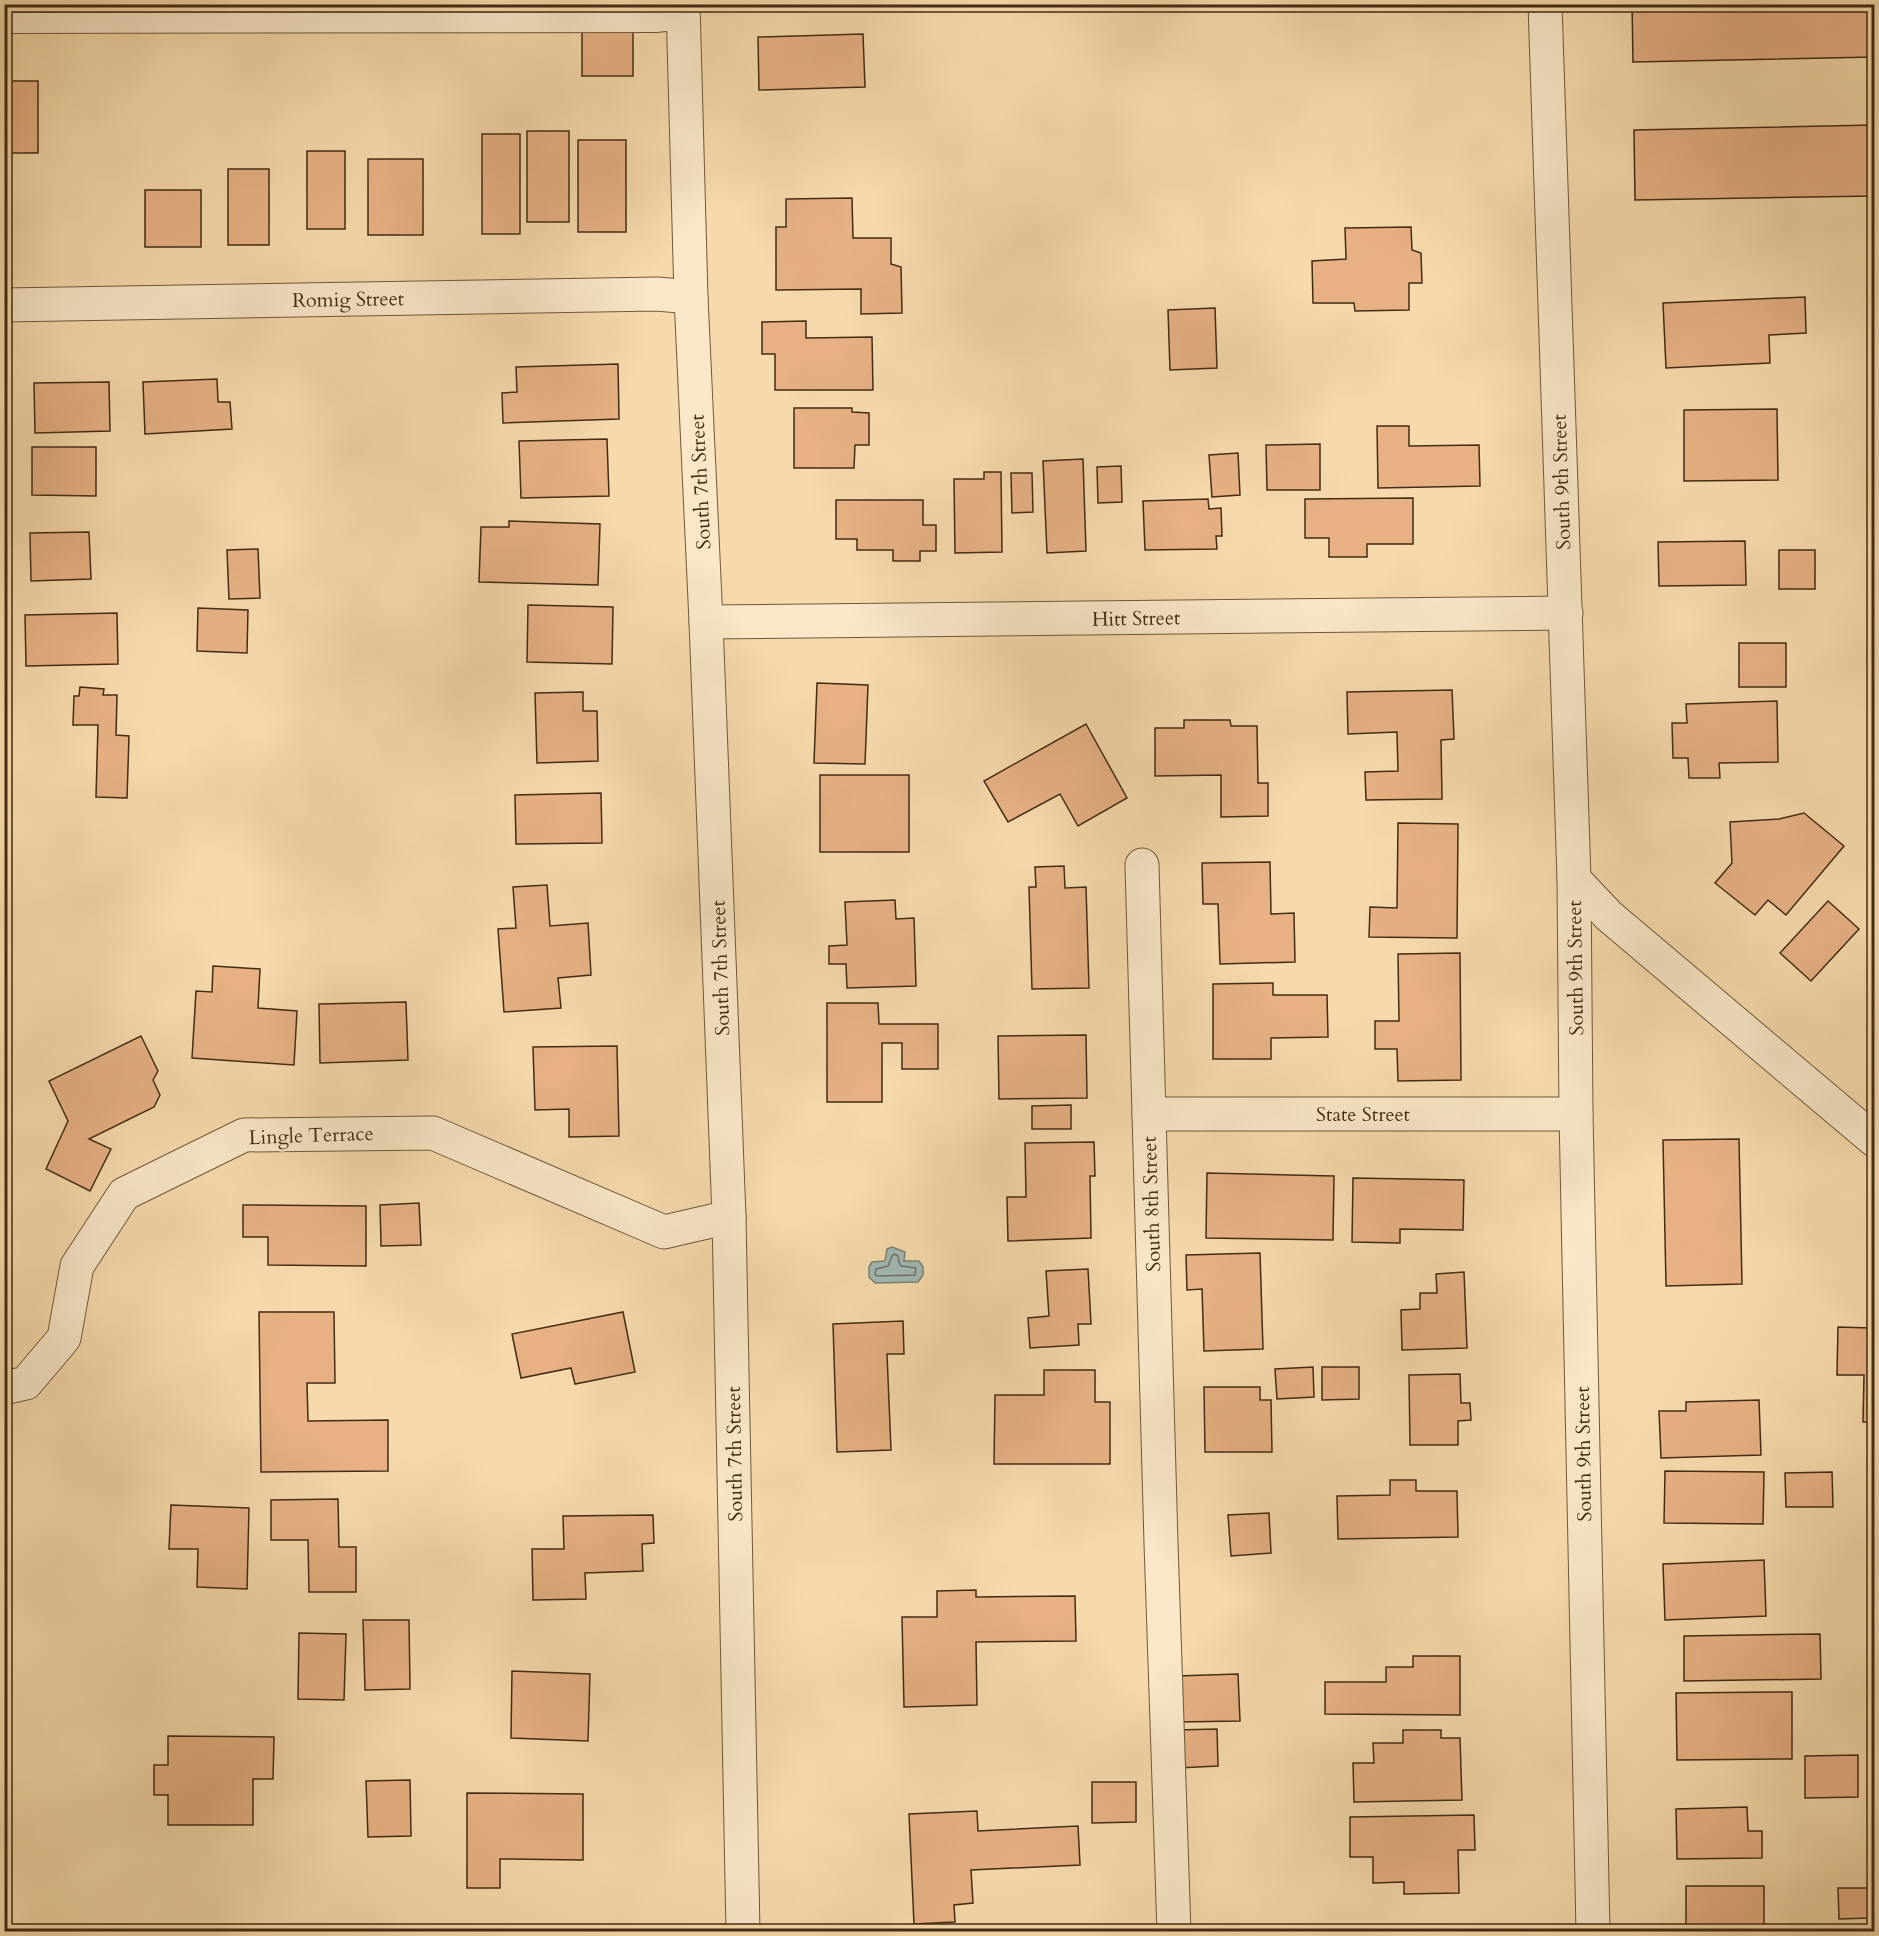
<svg xmlns="http://www.w3.org/2000/svg" width="1879" height="1936" viewBox="0 0 1879 1936" font-family="Cardo,serif">
  <style>
    .water { fill: #a0b8b3; stroke: #7a8073; stroke-width: 1.5 }
    .lines { fill: none; stroke-linecap: round; stroke-linejoin: round }
    .shore { stroke: #717263; stroke-width: 1.5 }
    .building { fill: #e7b184; stroke: #422c13; stroke-width: 1.5 }
    .service-casing { stroke: #6f5839; stroke-width: 22 }
    .minor-casing { stroke: #6f5839; stroke-width: 35 }
    .tertiary-casing { stroke: #6f5839; stroke-width: 35 }
    .service { stroke: #f9e7c8; stroke-width: 20 }
    .minor { stroke: #f9e7c8; stroke-width: 33 }
    .tertiary { stroke: #f9e7c8; stroke-width: 33 }
    .labels { text-anchor: middle; stroke-width: 4.5; stroke-linejoin: round; paint-order: stroke }
    .street-label { font-size: 20px; fill: #422c13; stroke: #f9e7c8 }
  </style>
  <rect width="100%" height="100%" fill="#f6daab"/>
  <filter id="stains"><feTurbulence type="fractalNoise" baseFrequency=".00333" numOctaves="4"/><feColorMatrix values="0 0 0 0 .2 0 0 0 0 .09 0 0 0 0 .02 0 0 0 .5 -.17"/></filter>
  <radialGradient id="worn" r=".72"><stop offset=".6" stop-color="#630" stop-opacity="0"/><stop offset="1" stop-color="#630" stop-opacity=".3"/></radialGradient>
  <!-- water -->
  <path class="water" d="M892,1247L905,1252L904,1261H919L923,1267V1275L918,1282L875,1283L869,1277V1267L872,1262L885,1261L887,1249Z"/>
  <g class="lines">
    <!-- shore -->
    <path class="shore" d="M894,1254L898,1256L899,1262L901,1266L916,1268L915,1275L877,1276L875,1274L876,1269L888,1266L892,1256Z"/>
  </g>
  <!-- building -->
  <g class="building">
    <rect x="549" y="4" width="73" height="2"/>
    <path d="M1632,4H1874V57L1633,62Z"/>
    <rect x="582" y="31" width="51" height="45"/>
    <path d="M863,34L865,87L759,90L758,37Z"/>
    <rect x="4" y="81" width="34" height="72"/>
    <path d="M1874,125V196L1635,200L1634,130Z"/>
    <rect x="527" y="131" width="42" height="91"/>
    <rect x="482" y="134" width="38" height="100"/>
    <rect x="578" y="140" width="48" height="92"/>
    <rect x="307" y="151" width="38" height="78"/>
    <rect x="368" y="159" width="55" height="76"/>
    <rect x="228" y="169" width="41" height="76"/>
    <rect x="145" y="190" width="56" height="57"/>
    <path d="M852,198L853,238H891V264L901,267L902,313L861,314V289L776,290V227H786V199Z"/>
    <path d="M1411,227L1412,250L1421,253L1422,283H1409V310L1355,311L1354,303H1313L1312,261L1346,259L1345,228Z"/>
    <path d="M1805,297L1806,333L1769,335L1770,363L1666,368L1663,303Z"/>
    <path d="M1215,308L1217,368L1170,370L1168,310Z"/>
    <path d="M806,321V338L872,337L873,390H775V354H762V322Z"/>
    <path d="M618,364L619,419L503,423L502,393L517,392L516,367Z"/>
    <path d="M217,379L218,402H230L232,429L145,434L143,382Z"/>
    <path d="M109,382L110,431L35,433L34,383Z"/>
    <path d="M794,408H852V412L869,413V445H855L854,468H794Z"/>
    <path d="M1777,409L1778,480L1684,481V410Z"/>
    <path d="M1377,426H1409V446L1479,445L1480,486L1378,488Z"/>
    <path d="M607,439L609,496L521,498L519,441Z"/>
    <path d="M1320,444V490H1267L1266,445Z"/>
    <path d="M32,447H96V496L32,495Z"/>
    <path d="M1238,453L1240,495L1212,497L1209,455Z"/>
    <path d="M1083,459L1086,551L1047,553L1043,461Z"/>
    <path d="M1121,466L1122,502L1098,503L1097,467Z"/>
    <path d="M984,472H1001L1002,552L955,553L954,479H984Z"/>
    <path d="M1011,473H1032L1033,512L1012,513Z"/>
    <path d="M1413,498V544H1367V557H1329V538H1305V499Z"/>
    <path d="M1208,499L1209,509L1221,508L1222,536H1216L1217,549L1145,550L1143,501Z"/>
    <path d="M836,500H923V525H936V551H920V561H893V550H857V539H836Z"/>
    <path d="M509,521L600,524L598,585L479,582L481,527H509Z"/>
    <path d="M89,532L91,579L31,581L30,533Z"/>
    <path d="M1745,541L1746,585L1659,586L1658,542Z"/>
    <path d="M258,549L260,598L229,599L227,550Z"/>
    <rect x="1779" y="550" width="36" height="39"/>
    <path d="M528,605L613,607L612,664L527,662Z"/>
    <path d="M198,608L248,610L247,653L197,651Z"/>
    <path d="M117,613L118,664L26,666L25,615Z"/>
    <rect x="1739" y="643" width="47" height="44"/>
    <path d="M817,683L868,685L865,764L814,763Z"/>
    <path d="M80,687L104,689L103,695H117L116,735L129,736L127,798L96,797L98,725H73L74,696H79Z"/>
    <path d="M1452,690L1454,739L1441,740L1442,799L1366,800L1365,772L1398,771L1397,732L1348,734L1347,692Z"/>
    <path d="M583,692V711H597L598,761L537,763L535,693Z"/>
    <path d="M1777,701L1778,762L1719,763L1720,778H1689L1688,758H1673L1672,723H1687L1686,704Z"/>
    <path d="M1184,720H1230L1231,726H1257L1258,783H1268V816L1221,817V775L1155,776V728H1184Z"/>
    <path d="M1086,724L1127,798L1078,826L1060,794L1008,822L984,781Z"/>
    <rect x="820" y="775" width="89" height="77"/>
    <path d="M601,793L602,843L516,844L515,795Z"/>
    <path d="M1804,813L1844,846L1786,915L1768,900L1755,915L1715,883L1732,863L1730,822L1779,819Z"/>
    <path d="M1398,823L1458,824L1457,938L1369,937L1370,907L1397,908Z"/>
    <path d="M1270,862L1271,914L1294,913L1295,962L1220,964L1218,904H1203L1202,863Z"/>
    <path d="M1064,866L1065,888L1086,887L1089,988L1032,989L1029,887H1036L1035,867Z"/>
    <path d="M547,885L550,926L588,923L591,975L558,978L561,1008L504,1012L498,929L516,928L513,887Z"/>
    <path d="M895,900L896,919L914,918L916,986L847,988L846,964H829V946L847,945L845,902Z"/>
    <path d="M1828,901L1859,929L1811,981L1780,953Z"/>
    <path d="M1460,953L1461,1080L1398,1081L1397,1049H1375V1021H1399L1398,954Z"/>
    <path d="M213,966L260,969L258,1008L297,1011L294,1065L192,1058L196,991L212,992Z"/>
    <path d="M1273,983V995H1327L1328,1037L1271,1038V1059H1213V984Z"/>
    <path d="M406,1002L408,1060L320,1063L319,1004Z"/>
    <path d="M827,1003H878L879,1024H938V1069H902V1043H882V1102H827Z"/>
    <path d="M1086,1035L1087,1098L999,1099L998,1036Z"/>
    <path d="M141,1036L158,1071L153,1080L160,1095L154,1107L89,1139L111,1149L90,1191L46,1169L68,1121L49,1081Z"/>
    <path d="M617,1046L619,1136L569,1137V1109L535,1110L533,1047Z"/>
    <path d="M1071,1105V1129H1032V1106Z"/>
    <path d="M1739,1139L1742,1284L1666,1286L1663,1140Z"/>
    <path d="M1094,1142L1095,1176H1090L1091,1238L1008,1241L1007,1197H1026L1025,1143Z"/>
    <path d="M1207,1173L1334,1176L1333,1240L1206,1238Z"/>
    <path d="M1353,1178L1464,1180L1463,1230L1400,1229V1243L1352,1242Z"/>
    <path d="M419,1203L421,1245L381,1246L380,1205Z"/>
    <path d="M243,1205L366,1206V1266L268,1265V1237H243Z"/>
    <path d="M1260,1253L1263,1349L1204,1351L1202,1289L1187,1290L1186,1255Z"/>
    <path d="M1088,1269L1091,1324H1078L1079,1345L1030,1348L1028,1318L1049,1316L1046,1271Z"/>
    <path d="M1464,1272L1467,1348L1402,1350L1401,1310L1420,1309V1293H1437L1436,1274Z"/>
    <path d="M1872,1282H1874V1422H1863L1864,1375H1837L1838,1327L1871,1328Z"/>
    <path d="M259,1312H334L335,1383H307L308,1421L388,1420V1471L261,1472Z"/>
    <path d="M623,1312L635,1372L575,1384L571,1368L521,1378L512,1334Z"/>
    <path d="M903,1321L904,1354H887L891,1450L837,1452L833,1324Z"/>
    <path d="M1313,1367L1314,1397L1277,1399L1275,1369Z"/>
    <path d="M1322,1367H1359V1399L1322,1400Z"/>
    <path d="M1044,1370H1095V1402H1110V1464H994L995,1395H1044Z"/>
    <path d="M1460,1374L1461,1403H1470L1471,1420L1458,1421V1445H1410L1409,1375Z"/>
    <path d="M1204,1387H1260V1400H1271L1272,1452H1205Z"/>
    <path d="M1759,1400L1761,1455L1661,1458L1659,1411H1686V1402Z"/>
    <path d="M1665,1471L1764,1472L1763,1524L1664,1523Z"/>
    <path d="M1832,1472L1833,1507H1786L1785,1473Z"/>
    <path d="M1390,1480H1416V1491H1457L1458,1537L1338,1539L1337,1496L1390,1495Z"/>
    <path d="M338,1499L339,1547H356V1592H309L308,1540H271V1500Z"/>
    <path d="M171,1505L249,1508L247,1589L197,1587L198,1549H169Z"/>
    <path d="M1269,1513L1271,1553L1231,1556L1228,1515Z"/>
    <path d="M653,1515L654,1543L642,1544L643,1571L585,1573L586,1599L533,1600L532,1549H564L563,1516Z"/>
    <path d="M1764,1560L1766,1616L1665,1620L1663,1564Z"/>
    <path d="M976,1590V1597L1075,1596L1076,1641L976,1642L977,1705L904,1707L902,1617H937V1591Z"/>
    <path d="M363,1620H409L410,1689L365,1690Z"/>
    <path d="M299,1633L346,1634L344,1700L298,1699Z"/>
    <path d="M1820,1634L1821,1679L1684,1681V1636Z"/>
    <path d="M1413,1656H1460V1715L1325,1714V1682H1386V1667H1413Z"/>
    <path d="M512,1671L590,1674L588,1741L511,1738Z"/>
    <path d="M1238,1674L1240,1721L1178,1722L1177,1676Z"/>
    <path d="M1792,1692V1759L1677,1760L1676,1693Z"/>
    <path d="M1217,1729L1218,1766L1177,1768L1176,1730Z"/>
    <path d="M1403,1730H1441V1738H1460L1462,1800L1354,1802L1353,1763H1374L1373,1743H1403Z"/>
    <path d="M168,1736L274,1737L273,1779H253V1825H168V1795H154V1765H168Z"/>
    <path d="M1858,1755V1797L1805,1798V1756Z"/>
    <path d="M410,1780L411,1836L368,1837L366,1781Z"/>
    <path d="M1092,1782H1136V1822L1092,1823Z"/>
    <path d="M467,1793L583,1794V1860L500,1859V1888H467Z"/>
    <path d="M1747,1807L1748,1831H1762V1858L1677,1859L1676,1809Z"/>
    <path d="M977,1811L978,1831L1078,1826L1080,1865L971,1870L973,1903L954,1905L955,1922L914,1924L909,1814Z"/>
    <path d="M1474,1815L1475,1850H1458L1459,1893L1404,1894V1882L1373,1883V1857H1350V1817Z"/>
    <rect x="1686" y="1886" width="78" height="46"/>
    <path d="M1838,1888H1868L1869,1918L1839,1919Z"/>
    <path d="M229,1926V1932H184V1928Z"/>
    <rect x="435" y="1930" width="46" height="2"/>
  </g>
  <g class="lines">
    <!-- service casing -->
    <g class="service-casing">
      <path id="service" d="M4,23L656,22L683,19"/>
    </g>
    <!-- minor casing -->
    <g class="minor-casing">
      <g id="minor">
        <path d="M683,4L691,297L706,622L729,1217L743,1932"/>
        <path d="M4,305L657,294L691,297"/>
        <path d="M706,622L1566,613"/>
        <path d="M1142,865L1161,1543L1174,1932"/>
        <path d="M1574,879L1609,916L1874,1140"/>
        <path d="M1149,1114H1576"/>
        <path d="M4,1388L26,1383L64,1338L77,1266L124,1194L244,1135L433,1133L664,1232L729,1217"/>
      </g>
    </g>
    <!-- tertiary casing -->
    <g class="tertiary-casing">
      <path id="tertiary" d="M1545,4L1574,879L1576,1114L1593,1932"/>
    </g>
    <!-- service -->
    <use href="#service" class="service"/>
    <!-- minor -->
    <use href="#minor" class="minor"/>
    <!-- tertiary -->
    <use href="#tertiary" class="tertiary"/>
  </g>
  <g class="labels">
    <!-- street labels -->
    <g class="street-label">
      <text transform="translate(348 299) rotate(-1)" y="7">Romig Street</text>
      <text transform="translate(700 482) rotate(-93)" y="7">South 7th Street</text>
      <text transform="translate(1561 482) rotate(-92)" y="7">South 9th Street</text>
      <text transform="translate(1136 618) rotate(-1)" y="7">Hitt Street</text>
      <text transform="translate(720 968) rotate(-92)" y="7">South 7th Street</text>
      <text transform="translate(1575 968) rotate(-91)" y="7">South 9th Street</text>
      <text x="1363" y="1121">State Street</text>
      <text transform="translate(311 1135) rotate(-2)" y="7">Lingle Terrace</text>
      <text transform="translate(1151 1204) rotate(-92)" y="7">South 8th Street</text>
      <text transform="translate(734 1454) rotate(-91)" y="7">South 7th Street</text>
      <text transform="translate(1583 1454) rotate(-91)" y="7">South 9th Street</text>
    </g>
  </g>
  <!-- margin -->
  <rect width="1879" height="1936" fill="none" stroke="#f6daab" stroke-width="24"/>
  <rect x="6" y="6" width="1867" height="1924" fill="none" stroke="#422c13" stroke-width="3"/>
  <rect x="12" y="12" width="1855" height="1912" fill="none" stroke="#422c13" stroke-width="1.5"/>
  <rect width="100%" height="100%" filter="url(#stains)"/>
  <rect width="100%" height="100%" fill="url(#worn)"/>
</svg>
